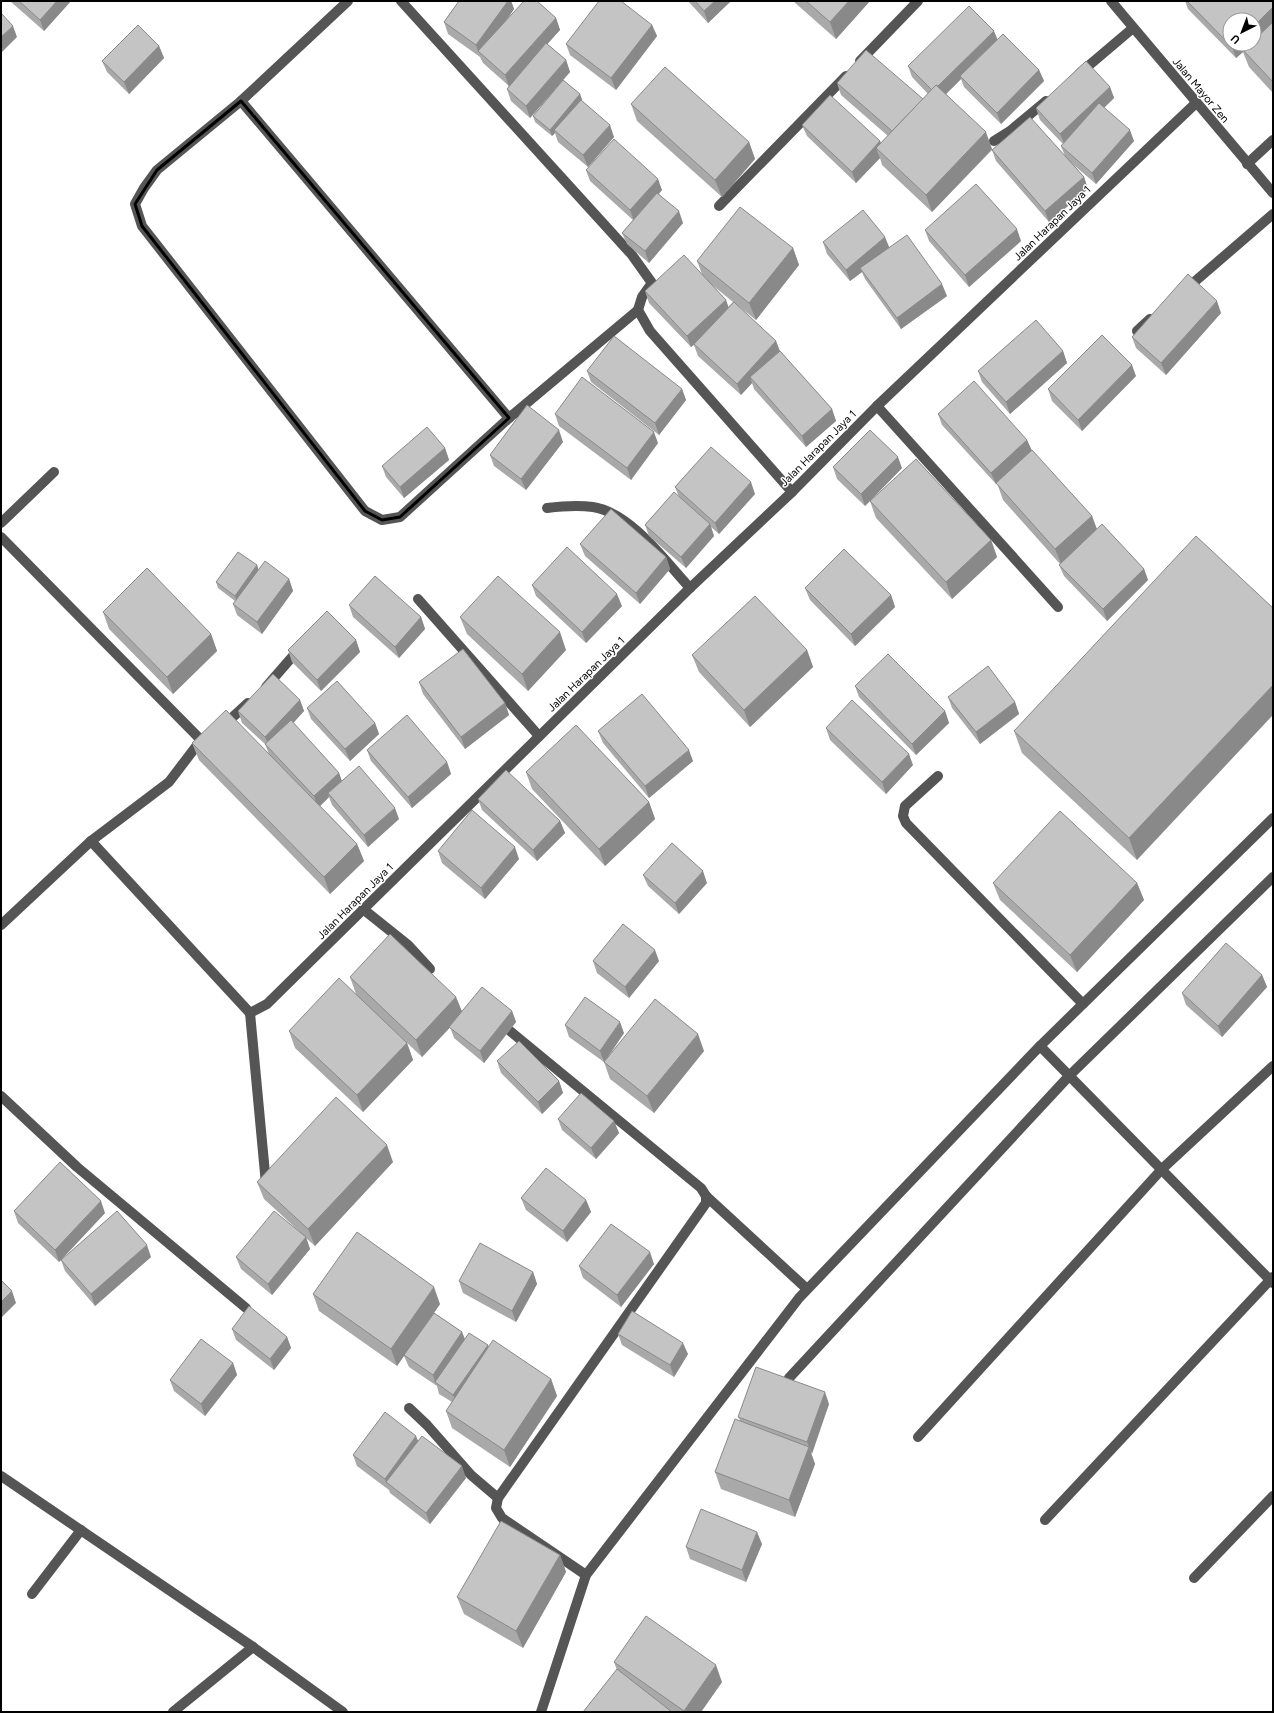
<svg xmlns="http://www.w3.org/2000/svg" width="1274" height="1713" viewBox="0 0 1274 1713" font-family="Figtree,sans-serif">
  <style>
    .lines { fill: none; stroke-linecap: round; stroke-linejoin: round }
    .minor { stroke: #555; stroke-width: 10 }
    .wall { fill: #a9a9a9; fill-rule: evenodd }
    .shaded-wall { fill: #898989 }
    .building { fill: #c4c4c4; stroke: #898989 }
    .marked { fill: none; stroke: #000; stroke-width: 3; stroke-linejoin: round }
    .labels { text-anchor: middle; stroke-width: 3; stroke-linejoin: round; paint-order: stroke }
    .street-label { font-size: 11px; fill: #000; stroke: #fff }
  </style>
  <rect width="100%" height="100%" fill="#fff"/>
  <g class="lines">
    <!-- minor -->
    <g class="minor">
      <path d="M348,1L241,101L157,170L144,188L135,204L142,226L365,511L382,520L400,517L509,418L638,310L650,331L792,492"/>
      <path d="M401,1L632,255L652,283L642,297L638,310"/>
      <path d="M1111,1L1273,193"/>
      <path d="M860,61L918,1"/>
      <path d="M1080,73L1133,28"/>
      <path d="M241,101L509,418"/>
      <path d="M994,141L1010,131L1046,101"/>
      <path d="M1247,164L1273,140"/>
      <path d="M719,206L846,76"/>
      <path d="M1185,290L1273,214"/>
      <path d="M1137,331L1150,319"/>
      <path d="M877,406L1058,607"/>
      <path d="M547,508C563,506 578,505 593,507C631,513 665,561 690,588"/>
      <path d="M1,523L54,472"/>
      <path d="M1,537L201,740L169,782L91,841"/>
      <path d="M418,599L539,736"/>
      <path d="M266,687L299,649"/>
      <path d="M223,726L248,703"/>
      <path d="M938,776L905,806L903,816L906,823L1083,1004"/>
      <path d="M363,909L408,945L430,969"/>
      <path d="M1,925L91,841L250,1013L267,1004L690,588L792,492L877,406L1196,103"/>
      <path d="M250,1013L266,1184"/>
      <path d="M510,1031L701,1188L706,1196V1203L498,1498L496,1508L502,1518L586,1575"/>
      <path d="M1040,1046L1273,1283"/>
      <path d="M1,1096L77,1167L246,1308"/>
      <path d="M706,1196L807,1289"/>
      <path d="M789,1378L1070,1075L1273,877"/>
      <path d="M409,1408L427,1425L471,1475L498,1498"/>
      <path d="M918,1437L1162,1169L1273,1066"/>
      <path d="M1,1476L253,1647L343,1712"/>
      <path d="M1045,1520L1273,1277"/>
      <path d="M1194,1578L1273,1496"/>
      <path d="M32,1594L81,1530"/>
      <path d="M173,1712L253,1647"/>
      <path d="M541,1712L586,1575L799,1298L1040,1046L1273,818"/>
    </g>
  </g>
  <!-- wall -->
  <g class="wall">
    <path d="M10,1H71L44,31Z"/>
    <path d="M459,1H511L514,9L507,20L556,18L560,30L547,44L566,60L570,72L563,80L580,94L582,100V101L614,137L588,167L558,142L555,133L552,136L535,122L533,116L562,81L530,118L511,101L507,89L509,86L483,63L480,57L448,34L444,22Z"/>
    <path d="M688,1H731L708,23Z"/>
    <path d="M793,1H870L836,39Z"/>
    <path d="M1185,1H1271L1273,3V93L1249,67L1243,52L1236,58L1188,9Z"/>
    <path d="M652,25L657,36L616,90L570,55L566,44Z"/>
    <path d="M997,39L1039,70L1044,81L1001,124L964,87L961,79L946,94L992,149L1065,156L1061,146L1063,144L1040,120L1036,108L1110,87L1114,98L1104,108L1134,141L1096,184L1069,161L1084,177L1088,189L1049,222L996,161L992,150L932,212L882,165L880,158L856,183L807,136L802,125L880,141L881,143L888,136L841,95L837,83L923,99L928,94L912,77L908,66Z"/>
    <path d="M159,46L164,58L129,94L107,72L102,61Z"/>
    <path d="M631,104L749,142L755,159L722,197L637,121Z"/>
    <path d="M586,170L662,190L659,194L683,223L649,263L627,244L622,233L633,220L590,181Z"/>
    <path d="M925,230L1021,241L969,287L929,241Z"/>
    <path d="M823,242L889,248L947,296L901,329L865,279L862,272L850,281L827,254Z"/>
    <path d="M793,248L799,265L756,320L737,305L776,341L780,351L832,409L836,421L806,447L754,389L752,383L741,395L698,356L694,345L691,347L649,303L645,291L702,274L697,261ZM711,284L733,302L728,307L726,300Z"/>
    <path d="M1221,313L1166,375L1136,348L1132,337Z"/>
    <path d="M1063,351L1067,363L1010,414L982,382L978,371Z"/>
    <path d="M587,371L682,389L686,400L659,435L591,382Z"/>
    <path d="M1136,376L1082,431L1052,401L1048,389Z"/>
    <path d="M555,414L658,443L631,480L559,426Z"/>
    <path d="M938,414L1027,440L1032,451L1092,516L1097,529L1144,569L1148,580L1107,621L1064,576L1059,565L1060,564L1003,500L997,483L996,484L942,425Z"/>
    <path d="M563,442L526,490L494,466L490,455Z"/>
    <path d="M445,448L449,460L404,498L386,477L382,466Z"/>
    <path d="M833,467L902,468L865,506L837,479Z"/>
    <path d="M675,487L755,494L719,534L711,527L714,536L686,568L649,536L645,525L679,497Z"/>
    <path d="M870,501L991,540L997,557L952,599L876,518Z"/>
    <path d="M580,544L666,557L670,569L640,604L585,556Z"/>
    <path d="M257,565L258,570L289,579L293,591L262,634L237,615L233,604L235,601L218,588L216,582Z"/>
    <path d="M532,585L622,606L586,643L536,596Z"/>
    <path d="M805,588L891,595L895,607L855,646L810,600Z"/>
    <path d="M349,605L421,617L425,629L399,658L353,617Z"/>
    <path d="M1273,608L1137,860L1022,753L1014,731Z"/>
    <path d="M103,612L211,634L217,651L173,694L109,629Z"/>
    <path d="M460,617L566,650L528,691L467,634Z"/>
    <path d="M356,640L360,652L321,691L292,662L288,650Z"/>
    <path d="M807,650L813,667L750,727L699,672L692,655Z"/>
    <path d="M419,682L505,703L509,715L465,749L423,694Z"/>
    <path d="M855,686L945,711L949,723L916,755L859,697Z"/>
    <path d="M948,697L1015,702L1019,714L980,744L952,708Z"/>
    <path d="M300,700L304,711L293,723L339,773L342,781L399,819L368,847L332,805L329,797L320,806L357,844L364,861L330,894L199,760L192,743L269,754L265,744L242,723L238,711Z"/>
    <path d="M307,708L375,723L379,734L350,761L311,719Z"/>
    <path d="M826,728L913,765L886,794L830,740Z"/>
    <path d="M598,731L693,761L649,798L603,743Z"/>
    <path d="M367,750L447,762L451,774L412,808L371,761Z"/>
    <path d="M526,772L649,802L655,819L605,866L532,789Z"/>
    <path d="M478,799L560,821L565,833L537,861L482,810Z"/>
    <path d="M438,851L519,859L485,899L442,863Z"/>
    <path d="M643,875L707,883L679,914L648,886Z"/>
    <path d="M993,883H1137L1144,900L1077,972L1000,900Z"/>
    <path d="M593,961H659L629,998L597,973Z"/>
    <path d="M1262,975L1267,987L1222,1037L1186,1005L1182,993Z"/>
    <path d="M350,977L456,997L462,1012L512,1011L516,1022L484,1063L454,1038L450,1027L422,1057L383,1020L407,1043L413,1060L363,1112L295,1048L289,1031L356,994Z"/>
    <path d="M565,1025L624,1033L609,1056L704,1051L654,1113L610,1079L604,1062L569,1037Z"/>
    <path d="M497,1061L559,1081L563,1093L542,1114L501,1073Z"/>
    <path d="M558,1119L614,1121L619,1133L596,1159L562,1130Z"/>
    <path d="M393,1162L315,1246L306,1238L310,1249L272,1295L241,1269L236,1257L300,1232L264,1199L257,1182Z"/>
    <path d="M521,1198L586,1200L591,1212L567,1242L526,1210Z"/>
    <path d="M14,1211L105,1213L62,1259L151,1257L95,1306L65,1271L61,1260L59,1262L18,1223Z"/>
    <path d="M654,1264L621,1307L583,1278L579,1266Z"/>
    <path d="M533,1272L537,1284L516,1322L463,1293L459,1281Z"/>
    <path d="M313,1294L440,1304L434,1313L462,1332L465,1339L488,1345V1347L551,1379L557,1396L510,1467L452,1428L446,1411L452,1402L439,1394L437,1386L409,1367L404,1356L397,1366L319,1311Z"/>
    <path d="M232,1329L287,1337L291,1348L274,1370L236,1340Z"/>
    <path d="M618,1334L688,1354L674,1377L622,1345Z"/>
    <path d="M233,1363L237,1375L205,1416L174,1391L170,1380Z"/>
    <path d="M829,1404L811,1453L815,1464L795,1517L721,1489L715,1472L740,1420L738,1417Z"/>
    <path d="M418,1441L466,1478L430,1524L390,1493L389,1490L357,1466L353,1455Z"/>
    <path d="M762,1544L746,1582L690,1559L686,1547Z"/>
    <path d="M560,1555L566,1572L523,1648L464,1614L457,1597Z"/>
    <path d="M614,1662L722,1682L701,1712H583L617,1670Z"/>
  </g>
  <!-- shaded-wall -->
  <g class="shaded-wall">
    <path d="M57,1H71L44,31L40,20Z"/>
    <path d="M508,1H511L514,9L482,55L478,51L476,45Z"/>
    <path d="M715,1H731L708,23L704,11Z"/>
    <path d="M849,1H870L836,39L830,22Z"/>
    <path d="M1273,7V23L1254,41V26Z"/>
    <path d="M556,18L560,30L509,87L505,75Z"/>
    <path d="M652,25L657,36L616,90L611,78Z"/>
    <path d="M13,26L17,37L1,53V37Z"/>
    <path d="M994,31L999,43L960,76L961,79L937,103L933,91Z"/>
    <path d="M1235,44H1251L1243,50V52L1236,58L1232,47Z"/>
    <path d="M159,46L164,58L129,94L124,82Z"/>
    <path d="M566,60L570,72L530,118L526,106Z"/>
    <path d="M1039,70L1044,81L1001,124L997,113Z"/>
    <path d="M1110,87L1114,98L1065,145L1060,134Z"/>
    <path d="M580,94L582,100L556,132L554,130L555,133L552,136L550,130Z"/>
    <path d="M610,125L614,137L588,167L583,155Z"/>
    <path d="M1130,130L1134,141L1096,184L1092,173Z"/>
    <path d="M986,132L992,149L932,212L926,195Z"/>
    <path d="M880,141L884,153L876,148L880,158L856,183L852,172Z"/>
    <path d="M749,142L755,159L722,197L715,180Z"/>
    <path d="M1084,177L1088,189L1049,222L1045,211Z"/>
    <path d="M658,179L662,190L634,221L630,210Z"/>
    <path d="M679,211L683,223L649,263L645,251Z"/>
    <path d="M1017,229L1021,241L969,287L965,275Z"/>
    <path d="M885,237L890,249L860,268L862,272L850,281L846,270Z"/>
    <path d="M793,248L799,265L756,320L749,303Z"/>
    <path d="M942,284L947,296L901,329L897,318Z"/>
    <path d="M726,300L730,312L691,347L687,336Z"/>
    <path d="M1217,301L1221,313L1166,375L1161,363Z"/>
    <path d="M776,341L780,352L750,377L752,383L741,395L737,384Z"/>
    <path d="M1063,351L1067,363L1010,414L1006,402Z"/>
    <path d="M1132,365L1136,376L1082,431L1078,420Z"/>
    <path d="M682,389L686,400L659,435L655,423Z"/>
    <path d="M832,409L836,421L806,447L802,436Z"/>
    <path d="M559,430L563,442L526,490L521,479Z"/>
    <path d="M654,432L658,443L631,480L627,468Z"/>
    <path d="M1027,440L1032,451L996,484L991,473Z"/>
    <path d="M445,448L449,460L404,498L400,487Z"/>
    <path d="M898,457L902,468L865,506L861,494Z"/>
    <path d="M751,482L755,494L719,534L715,523Z"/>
    <path d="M1092,516L1098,533L1062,566L1055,549Z"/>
    <path d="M710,524L714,536L686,568L681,557Z"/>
    <path d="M991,540L997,557L952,599L946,582Z"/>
    <path d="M666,557L670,569L640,604L636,593Z"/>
    <path d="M257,565L259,571L237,602L235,596Z"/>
    <path d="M1144,569L1148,580L1107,621L1103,609Z"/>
    <path d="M289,579L293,591L262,634L257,622Z"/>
    <path d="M617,594L622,606L586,643L582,632Z"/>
    <path d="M891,595L895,607L855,646L851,634Z"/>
    <path d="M421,617L425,629L399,658L395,647Z"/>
    <path d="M560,632L566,650L528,691L522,674Z"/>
    <path d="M211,634L217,651L173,694L167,677Z"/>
    <path d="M356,640L360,652L321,691L317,680Z"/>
    <path d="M807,650L813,667L750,727L744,710Z"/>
    <path d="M1273,685V715L1137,860L1129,838Z"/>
    <path d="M300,700L304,711L270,749L265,737Z"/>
    <path d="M1015,702L1019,714L980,744L976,732Z"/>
    <path d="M505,703L509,715L465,749L461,737Z"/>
    <path d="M945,711L949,723L916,755L912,744Z"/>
    <path d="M375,723L379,734L350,761L345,749Z"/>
    <path d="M689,750L693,761L649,798L645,786Z"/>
    <path d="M909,754L913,765L886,794L882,782Z"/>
    <path d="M447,762L451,774L412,808L408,797Z"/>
    <path d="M339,773L343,785L328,793L329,797L318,808L314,796Z"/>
    <path d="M649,802L655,819L605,866L599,849Z"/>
    <path d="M395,808L399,819L368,847L364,835Z"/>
    <path d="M560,821L565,833L537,861L533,850Z"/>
    <path d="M357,844L364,861L330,894L324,877Z"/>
    <path d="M515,847L519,859L485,899L481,888Z"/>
    <path d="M703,871L707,883L679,914L675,903Z"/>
    <path d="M1137,883L1144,900L1077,972L1070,955Z"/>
    <path d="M655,950L659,961L629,998L625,987Z"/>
    <path d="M1262,975L1267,987L1222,1037L1218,1026Z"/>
    <path d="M456,997L463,1014L422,1057L416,1040Z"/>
    <path d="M512,1011L516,1022L484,1063L480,1051Z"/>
    <path d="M620,1022L624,1033L604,1062L600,1051Z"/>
    <path d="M698,1034L704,1051L654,1113L647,1096Z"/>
    <path d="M407,1043L413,1060L363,1112L357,1095Z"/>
    <path d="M559,1081L563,1093L542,1114L538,1102Z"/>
    <path d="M614,1121L619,1133L596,1159L591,1148Z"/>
    <path d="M387,1145L393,1162L315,1246L308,1229Z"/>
    <path d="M586,1200L591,1212L567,1242L563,1231Z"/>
    <path d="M101,1201L105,1213L59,1262L55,1250Z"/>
    <path d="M306,1237L310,1249L272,1295L268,1284Z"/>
    <path d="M147,1245L151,1257L95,1306L91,1294Z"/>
    <path d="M650,1252L654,1264L621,1307L617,1295Z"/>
    <path d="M533,1272L537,1284L516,1322L512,1311Z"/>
    <path d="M434,1287L440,1304L397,1366L391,1349Z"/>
    <path d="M12,1291L16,1303L1,1318V1302Z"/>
    <path d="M462,1332L466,1343L435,1382L433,1375Z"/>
    <path d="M287,1337L291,1348L274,1370L270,1359Z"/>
    <path d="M683,1343L688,1354L674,1377L670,1365Z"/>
    <path d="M488,1345L492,1357L458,1406L453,1395Z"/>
    <path d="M233,1363L237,1375L205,1416L201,1404Z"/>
    <path d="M551,1379L557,1396L510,1467L504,1450Z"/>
    <path d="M825,1392L829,1404L812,1454L807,1442Z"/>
    <path d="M416,1436L421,1448L386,1482L389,1490L385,1479Z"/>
    <path d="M809,1447L815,1464L795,1517L789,1500Z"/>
    <path d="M462,1466L466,1478L430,1524L426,1513Z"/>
    <path d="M757,1532L762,1544L746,1582L742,1570Z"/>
    <path d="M560,1555L566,1572L523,1648L516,1631Z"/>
    <path d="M716,1665L722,1682L701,1712H685L684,1711Z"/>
  </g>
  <!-- building -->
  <g class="building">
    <path d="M19,1H57L40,20Z"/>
    <path d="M459,1H508L476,45L444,22Z"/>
    <path d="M524,1H537L556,18L505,75L478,51Z"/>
    <path d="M599,1H621L652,25L611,78L566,44Z"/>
    <path d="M695,1H715L704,11Z"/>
    <path d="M806,1H849L830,22Z"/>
    <path d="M1187,1H1271L1273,3V7L1254,26V20H1230V44H1235L1232,47Z"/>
    <path d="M969,6L994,31L938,86L936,85L932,90L908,66Z"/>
    <path d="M1,13L13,26L1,37Z"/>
    <path d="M1273,22V82L1243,50L1250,44H1254V40Z"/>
    <path d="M138,25L159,46L124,82L102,61Z"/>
    <path d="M1003,34L1039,70L997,113L960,76Z"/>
    <path d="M546,43L566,60L526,106L507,89Z"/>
    <path d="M866,50L923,99L892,131L837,83Z"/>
    <path d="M1086,61L1110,87L1060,134L1036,108Z"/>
    <path d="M665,67L749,142L715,180L631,104Z"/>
    <path d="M563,80L580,94L550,130L533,116Z"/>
    <path d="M936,85L986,132L926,195L876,148Z"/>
    <path d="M830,95L880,141L852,172L802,125Z"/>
    <path d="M581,100L610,125L583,155L554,130Z"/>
    <path d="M1099,103L1130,130L1092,173L1061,146Z"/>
    <path d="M1030,117L1084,177L1045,211L992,150Z"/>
    <path d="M614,139L658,179L630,210L586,170Z"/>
    <path d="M976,184L1017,229L965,275L925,230Z"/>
    <path d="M657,193L679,211L645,251L622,233Z"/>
    <path d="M740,207L793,248L749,303L697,261Z"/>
    <path d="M863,210L885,237L846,270L823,242Z"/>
    <path d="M907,235L942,284L897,318L860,268Z"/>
    <path d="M684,255L726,300L687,336L645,291Z"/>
    <path d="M1188,274L1217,301L1161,363L1132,337Z"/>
    <path d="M734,302L776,341L737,384L694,344Z"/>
    <path d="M1036,320L1063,351L1006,402L978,371Z"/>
    <path d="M1102,335L1132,365L1078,420L1048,389Z"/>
    <path d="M614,336L682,389L655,423L587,371Z"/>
    <path d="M780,351L832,409L802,436L750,377Z"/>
    <path d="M582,377L654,432L627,468L555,414Z"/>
    <path d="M974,381L1027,440L991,473L938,414Z"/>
    <path d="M527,405L559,430L521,479L490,455Z"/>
    <path d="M427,427L445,448L400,487L382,466Z"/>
    <path d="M870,430L898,457L861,494L833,467Z"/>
    <path d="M711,447L751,482L715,523L675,487Z"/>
    <path d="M1032,450L1092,516L1055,549L996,483Z"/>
    <path d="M916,459L991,540L946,582L870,501Z"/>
    <path d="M674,492L710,524L681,557L645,525Z"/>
    <path d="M611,509L666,557L636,593L580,544Z"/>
    <path d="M1102,524L1144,569L1103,609L1059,565Z"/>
    <path d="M1196,536L1273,608V685L1129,838L1014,731Z"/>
    <path d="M567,547L617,594L582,632L532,585Z"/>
    <path d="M844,549L891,595L851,634L805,588Z"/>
    <path d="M238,552L257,565L235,596L216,582Z"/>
    <path d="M265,561L289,579L257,622L233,604Z"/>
    <path d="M147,568L211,634L167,677L103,612Z"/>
    <path d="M375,576L421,617L395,647L349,605Z"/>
    <path d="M498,576L560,632L522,674L460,617Z"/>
    <path d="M755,596L807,650L744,710L692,655Z"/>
    <path d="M327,611L356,640L317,680L288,650Z"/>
    <path d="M463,649L505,703L461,737L419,682Z"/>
    <path d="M888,654L945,711L912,744L855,686Z"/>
    <path d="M988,666L1015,702L976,732L948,697Z"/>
    <path d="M273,674L300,700L265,737L238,711Z"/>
    <path d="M337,681L375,723L345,749L307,708Z"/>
    <path d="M642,694L689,750L645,786L598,731Z"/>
    <path d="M852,700L909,754L882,782L826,728Z"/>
    <path d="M226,710L357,844L324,877L192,743Z"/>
    <path d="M407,715L447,762L408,797L367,750Z"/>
    <path d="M291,720L339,773L314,796L265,744Z"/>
    <path d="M576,725L649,802L599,849L526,772Z"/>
    <path d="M359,766L395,808L364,835L328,793Z"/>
    <path d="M506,770L560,821L533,850L478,799Z"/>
    <path d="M472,810L515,847L481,888L438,851Z"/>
    <path d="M1060,811L1137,883L1070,955L993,883Z"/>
    <path d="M672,843L703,871L675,903L643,875Z"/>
    <path d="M623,924L655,950L625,987L593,961Z"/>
    <path d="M390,934L456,997L416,1040L350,977Z"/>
    <path d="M1226,943L1262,975L1218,1026L1182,993Z"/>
    <path d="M339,978L407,1043L357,1095L289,1031Z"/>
    <path d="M482,987L512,1011L480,1051L449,1027Z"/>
    <path d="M585,997L620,1022L600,1051L565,1025Z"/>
    <path d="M655,999L698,1034L647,1096L604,1062Z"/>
    <path d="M519,1041L559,1081L538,1102L497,1061Z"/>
    <path d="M581,1093L614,1121L591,1148L558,1119Z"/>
    <path d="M336,1097L387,1145L308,1229L257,1182Z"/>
    <path d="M60,1162L101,1201L55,1250L14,1211Z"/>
    <path d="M546,1168L586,1200L563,1231L521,1198Z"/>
    <path d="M117,1211L147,1245L91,1294L61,1260Z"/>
    <path d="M274,1211L306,1237L268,1284L236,1257Z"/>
    <path d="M611,1224L650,1252L617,1295L579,1266Z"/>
    <path d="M357,1232L434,1287L391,1349L313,1294Z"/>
    <path d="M480,1243L533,1272L512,1311L459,1281Z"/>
    <path d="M1,1280L12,1291L1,1302Z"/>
    <path d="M249,1306L287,1337L270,1359L232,1329Z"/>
    <path d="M632,1311L683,1343L670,1365L618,1334Z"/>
    <path d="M434,1313L462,1332L433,1375L404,1355Z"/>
    <path d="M469,1333L488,1345L453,1395L435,1382Z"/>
    <path d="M201,1339L233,1363L201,1404L170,1380Z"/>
    <path d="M493,1340L551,1379L504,1450L446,1411Z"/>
    <path d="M756,1367L825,1392L807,1442L738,1417Z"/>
    <path d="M385,1412L416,1436L385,1479L353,1455Z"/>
    <path d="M735,1419L809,1447L789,1500L715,1472Z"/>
    <path d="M422,1436L462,1466L426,1513L386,1482Z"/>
    <path d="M701,1509L757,1532L742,1570L686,1547Z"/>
    <path d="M501,1521L560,1555L516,1631L457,1597Z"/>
    <path d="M646,1616L716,1665L684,1711L614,1662Z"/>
    <path d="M617,1669L672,1712H583Z"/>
  </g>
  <!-- marked area -->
  <path class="marked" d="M241,101L509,418L400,517L382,520L365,511L142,226L135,204L157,170Z"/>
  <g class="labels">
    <!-- street labels -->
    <g class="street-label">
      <text transform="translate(1201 90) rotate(50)" y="4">Jalan Mayor Zen</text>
      <text transform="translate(1052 223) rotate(-44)" y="4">Jalan Harapan Jaya 1</text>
      <text transform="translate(818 448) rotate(-45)" y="4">Jalan Harapan Jaya 1</text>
      <text transform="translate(586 674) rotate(-44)" y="4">Jalan Harapan Jaya 1</text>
      <text transform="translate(355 901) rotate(-45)" y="4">Jalan Harapan Jaya 1</text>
    </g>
  </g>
  <!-- border -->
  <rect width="1274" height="1713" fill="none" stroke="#000000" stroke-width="4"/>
  <!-- north arrow -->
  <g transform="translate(1242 32) rotate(222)"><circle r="19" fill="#ffffff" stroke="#999999"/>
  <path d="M0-3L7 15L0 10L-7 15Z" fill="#000000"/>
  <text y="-6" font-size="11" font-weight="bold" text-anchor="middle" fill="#000000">U</text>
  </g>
</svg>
